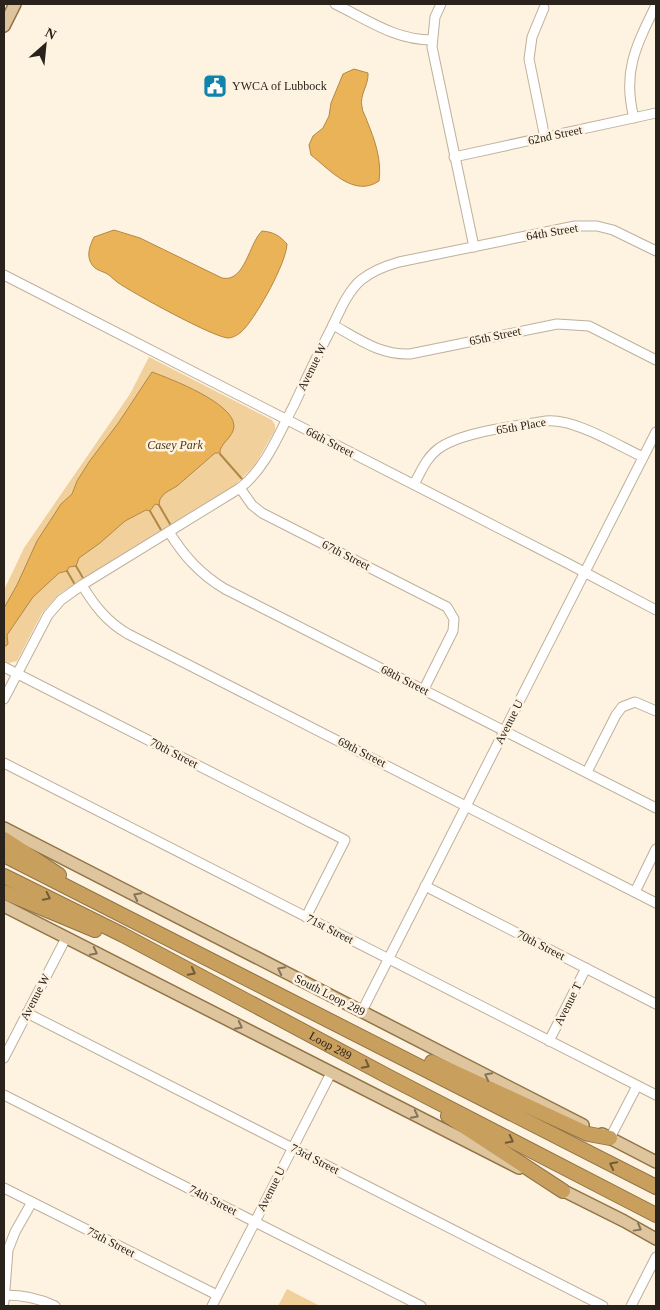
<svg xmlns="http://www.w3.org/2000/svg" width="660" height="1310" viewBox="0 0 660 1310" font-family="'Times New Roman',serif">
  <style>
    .green { fill: #f2d09c }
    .water { fill: #ebb357; stroke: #b18845 }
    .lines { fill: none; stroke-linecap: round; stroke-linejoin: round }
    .stream { stroke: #b18845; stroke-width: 2 }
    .minor-casing { stroke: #beb09b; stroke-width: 11 }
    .major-casing { stroke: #917446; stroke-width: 14 }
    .highway-casing { stroke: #917446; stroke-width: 16 }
    .minor { stroke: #fff; stroke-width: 9 }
    .major { stroke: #dfc59e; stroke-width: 11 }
    .highway { stroke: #c99f5d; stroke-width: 14 }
    .oneway { stroke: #84745c }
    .oneway2 { stroke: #715b39 }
    .labels { text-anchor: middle; stroke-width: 5; stroke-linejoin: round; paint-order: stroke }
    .poi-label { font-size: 12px; fill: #29231b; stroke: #fef2e1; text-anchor: start }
    .street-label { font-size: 12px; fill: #29231b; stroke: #fef2e1 }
    .park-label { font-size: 12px; font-style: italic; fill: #4f3911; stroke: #fef2e1 }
  </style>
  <rect width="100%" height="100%" fill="#fef2e1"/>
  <!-- green -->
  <g class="green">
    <path d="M149,357L272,420L275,425V430L255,465L235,485L59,594L42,613L17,661L9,663L4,661V590L24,548L130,394Z"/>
    <path d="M287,1289L320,1306H278Z"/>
  </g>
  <!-- water -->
  <g class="water">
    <path d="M354,69L368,73C369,85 359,95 362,107C362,111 366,117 367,121C375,140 382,161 379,181C354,198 330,170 311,155L309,145L313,136L323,128L329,116L331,103L343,74Z"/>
    <path d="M114,230L140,238L222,278C245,283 249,243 262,231C274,232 280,236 287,244C286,264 258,313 245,328C241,333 235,337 229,338C216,339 131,292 117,282C114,280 112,277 109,275C105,272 99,271 95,268C85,259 89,247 94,237Z"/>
    <path d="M152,372C171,379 234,403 234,426C234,437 219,444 220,453H215L177,486L165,493L160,499L159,505L155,504L150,511L146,510L125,521L100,543L79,558L76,566L69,567L67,571L59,573L33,597L7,635L8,644L6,646L4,645V608L17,585L37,541L61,504L72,494L77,481L89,462L119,422Z"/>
  </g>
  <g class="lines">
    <!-- stream -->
    <g class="stream">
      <path d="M220,454L242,479"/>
      <path d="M159,505L170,524"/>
      <path d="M150,511L161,530"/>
      <path d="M76,566L83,578"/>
      <path d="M67,571L74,583"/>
    </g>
    <!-- minor casing -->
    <g class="minor-casing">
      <g id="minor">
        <path d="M335,4C368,20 395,40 432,40"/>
        <path d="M441,4L435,17L432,47L474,247"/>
        <path d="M544,8L532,37L529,59L545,138"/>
        <path d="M634,118C622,72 636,46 656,5"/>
        <path d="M454,157L656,113"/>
        <path d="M4,275L567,563L656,610"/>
        <path d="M333,325C359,339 379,355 410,354L557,324L589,326L656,360"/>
        <path d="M414,484C421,472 426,458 438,449C460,432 516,426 546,421C574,418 617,445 643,457"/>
        <path d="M240,488L252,505L262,513L447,607L454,619L453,631L424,689"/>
        <path d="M169,532C184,556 200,574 225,589L656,808"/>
        <path d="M82,585C94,605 107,622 128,634L656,903"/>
        <path d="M4,667L345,840L306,917"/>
        <path d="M4,699L48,615L61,600L82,585L240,488C266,468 279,433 294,405C306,379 318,354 331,329C339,313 347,292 361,280C372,271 385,266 399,262L575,226H597L613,230L656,251"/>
        <path d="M4,763L656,1095"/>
        <path d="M587,772L616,715L622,707L635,702L656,711"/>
        <path d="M425,886L656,1004"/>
        <path d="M635,892L656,849"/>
        <path d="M362,1011L656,432"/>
        <path d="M27,1013L603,1306"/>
        <path d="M549,1041L586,968"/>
        <path d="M4,1058L66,938"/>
        <path d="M4,1095L421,1306"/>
        <path d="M610,1138L637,1086"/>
        <path d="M4,1188L217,1295"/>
        <path d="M5,1295C23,1295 39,1298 55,1306"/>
        <path d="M4,1302L8,1250L15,1232L32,1202"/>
        <path d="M212,1306L331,1073"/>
        <path d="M631,1306L656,1257"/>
      </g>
    </g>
    <!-- major casing -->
    <g class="major-casing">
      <g id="major">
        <path d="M4,26L15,4"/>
        <path d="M4,828L583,1125"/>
        <path d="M4,906L519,1168"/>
        <path d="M602,1134L656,1162"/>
        <path d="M556,1187L624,1221L656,1239"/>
      </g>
    </g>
    <!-- highway casing -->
    <g class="highway-casing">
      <g id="highway">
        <path d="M4,839L59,875"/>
        <path d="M4,855L656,1187"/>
        <path id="s1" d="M4,876L123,935L389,1077L656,1215"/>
        <path d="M4,892L95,930"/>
        <path d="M432,1062L588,1134L610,1138"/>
        <path d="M448,1116L563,1191"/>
      </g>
    </g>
    <!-- minor -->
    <use href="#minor" class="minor"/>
    <!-- major -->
    <use href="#major" class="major"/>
    <!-- highway -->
    <use href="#highway" class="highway"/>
  </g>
  <!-- one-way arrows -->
  <defs><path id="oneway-chevron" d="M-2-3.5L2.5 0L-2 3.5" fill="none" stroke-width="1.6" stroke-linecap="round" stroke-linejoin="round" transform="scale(1.25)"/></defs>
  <g class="oneway">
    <use href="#oneway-chevron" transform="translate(137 896) rotate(-153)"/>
    <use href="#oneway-chevron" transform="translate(94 952) rotate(27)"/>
    <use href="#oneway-chevron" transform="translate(281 970) rotate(-153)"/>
    <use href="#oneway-chevron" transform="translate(239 1026) rotate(27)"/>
    <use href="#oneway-chevron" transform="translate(488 1076) rotate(-153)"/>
    <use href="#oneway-chevron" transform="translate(415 1115) rotate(27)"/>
    <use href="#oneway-chevron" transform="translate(638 1228) rotate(29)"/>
  </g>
  <g class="oneway2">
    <use href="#oneway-chevron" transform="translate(47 897) rotate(26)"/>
    <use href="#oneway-chevron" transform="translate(192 972) rotate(28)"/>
    <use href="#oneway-chevron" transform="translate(366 1065) rotate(28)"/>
    <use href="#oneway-chevron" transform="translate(510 1140) rotate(27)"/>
    <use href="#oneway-chevron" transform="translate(613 1165) rotate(-153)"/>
  </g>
  <!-- icons -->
  <defs>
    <g id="civic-square" transform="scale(1.25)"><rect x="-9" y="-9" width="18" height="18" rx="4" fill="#1183aa" stroke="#fef2e1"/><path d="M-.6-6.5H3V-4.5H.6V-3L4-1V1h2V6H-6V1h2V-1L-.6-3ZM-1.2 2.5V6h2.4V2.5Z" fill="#fff"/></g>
  </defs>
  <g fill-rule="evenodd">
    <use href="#civic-square" x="215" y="86"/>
  </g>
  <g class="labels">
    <!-- poi labels -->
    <g class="poi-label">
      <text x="232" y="90">YWCA of Lubbock</text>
    </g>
    <!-- street labels -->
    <g class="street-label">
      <text transform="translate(555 135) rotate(-12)" y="4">62nd Street</text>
      <text transform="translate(552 232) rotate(-10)" y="4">64th Street</text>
      <text transform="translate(495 336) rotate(-12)" y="4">65th Street</text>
      <text transform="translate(312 367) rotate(-64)" y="4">Avenue W</text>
      <text transform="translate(521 426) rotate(-10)" y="4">65th Place</text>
      <text transform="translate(330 442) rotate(27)" y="4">66th Street</text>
      <text transform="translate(346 555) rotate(27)" y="4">67th Street</text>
      <text transform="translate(405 680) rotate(27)" y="4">68th Street</text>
      <text transform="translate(509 722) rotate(-63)" y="4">Avenue U</text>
      <text transform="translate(362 752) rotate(27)" y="4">69th Street</text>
      <text transform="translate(174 753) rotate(27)" y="4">70th Street</text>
      <text transform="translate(330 929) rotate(27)" y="4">71st Street</text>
      <text transform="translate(541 945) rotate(27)" y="4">70th Street</text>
      <text transform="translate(330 995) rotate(27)" y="4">South Loop 289</text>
      <text transform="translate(35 997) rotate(-63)" y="4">Avenue W</text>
      <text transform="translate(568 1004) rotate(-63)" y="4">Avenue T</text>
      <text dy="4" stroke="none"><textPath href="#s1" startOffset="368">Loop 289</textPath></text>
      <text transform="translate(315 1159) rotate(27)" y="4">73rd Street</text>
      <text transform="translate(271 1189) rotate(-63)" y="4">Avenue U</text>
      <text transform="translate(213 1200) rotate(27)" y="4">74th Street</text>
      <text transform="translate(111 1242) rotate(27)" y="4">75th Street</text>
    </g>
    <!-- park labels -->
    <g class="park-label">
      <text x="175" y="449">Casey Park</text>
    </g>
  </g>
  <!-- border -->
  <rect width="660" height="1310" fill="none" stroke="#29231b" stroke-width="10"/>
  <!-- north arrow -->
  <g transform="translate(45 45) rotate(27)" stroke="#fef2e1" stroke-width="4" paint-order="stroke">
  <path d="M0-4L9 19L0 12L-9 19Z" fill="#29231b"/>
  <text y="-8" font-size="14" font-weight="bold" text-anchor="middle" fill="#29231b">N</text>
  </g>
</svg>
